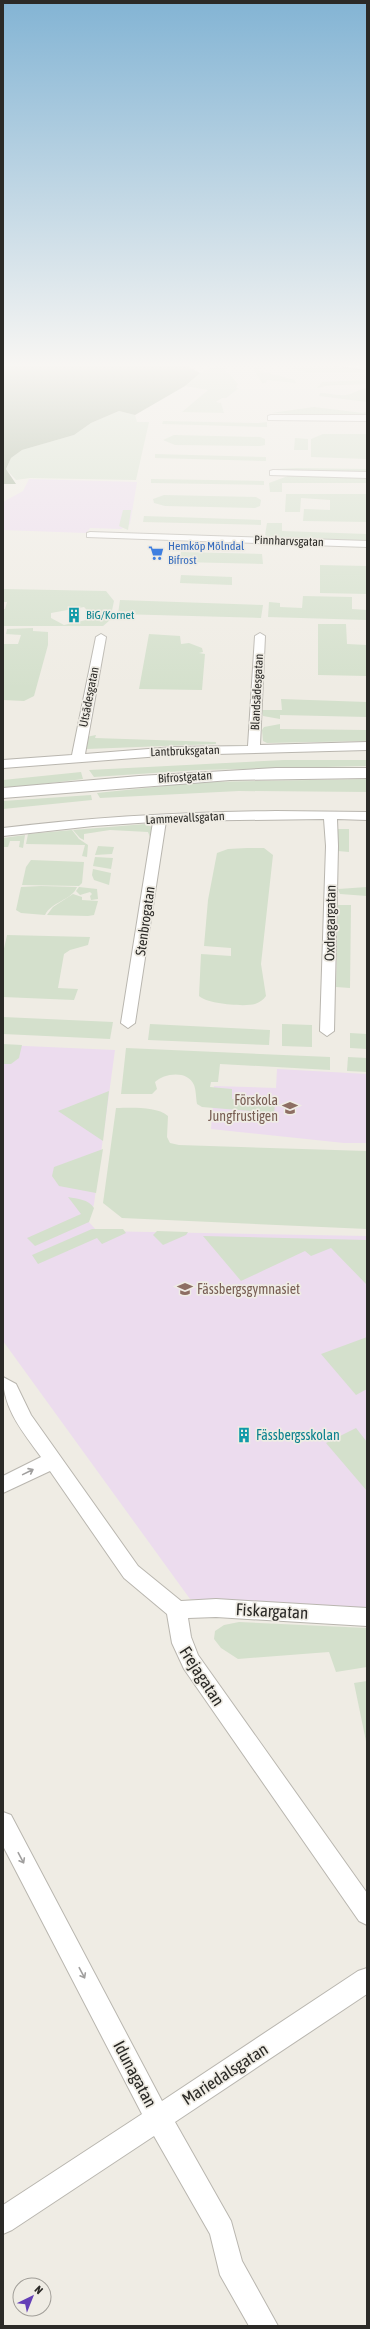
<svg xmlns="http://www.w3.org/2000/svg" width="370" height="2329" viewBox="0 0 370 2329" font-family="'Asap Condensed',sans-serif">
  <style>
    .education { fill: #ecdcee }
    .green { fill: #d4e0cc; fill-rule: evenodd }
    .forest { fill: #9faf94 }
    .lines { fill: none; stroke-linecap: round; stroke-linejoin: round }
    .street-casing { stroke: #b9b6af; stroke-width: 2 }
    .secondary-casing { stroke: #b9b6af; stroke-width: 2 }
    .street { fill: #fff; fill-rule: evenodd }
    .secondary { fill: #fff; fill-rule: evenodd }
    .oneway { stroke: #a09f9e }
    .labels { text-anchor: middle; stroke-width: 3.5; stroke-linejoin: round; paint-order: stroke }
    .far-street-label { font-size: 12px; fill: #2b2a27; stroke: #efece4 }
    .far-shop-label { font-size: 12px; fill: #366cbe; stroke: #efece4; text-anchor: start }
    .far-culture-label { font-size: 12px; fill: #0d838f; stroke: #efece4; text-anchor: start }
    .street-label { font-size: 14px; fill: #2b2a27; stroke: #efece4 }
    .education-label { font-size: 14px; fill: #785e54; stroke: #efece4; text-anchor: end }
    .culture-label { font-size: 14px; fill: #0d838f; stroke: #efece4; text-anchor: start }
    .near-street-label { font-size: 17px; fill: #2b2a27; stroke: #efece4 }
  </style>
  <rect width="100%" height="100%" fill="#efece4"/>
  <!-- education -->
  <g class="education">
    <path d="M29,479L137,482L130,524L121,529L90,528L86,533L3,530V502L23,491Z"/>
    <path d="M3,1045L115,1050L94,1204L88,1221L97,1231L367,1236V1611L190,1599L3,1341Z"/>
    <path d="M277,1069L367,1074V1143H344L211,1129L214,1086L276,1088Z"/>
  </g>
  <!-- green -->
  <g class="green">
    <path d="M221,363H316L367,370V376L365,372L311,373L272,364L257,370L295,380L296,383L267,380L266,383H262L252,366L224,368L238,384L236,388H239L226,398H222L216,402L221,403L224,413L182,412L208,390L185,386L200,373Z"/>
    <path d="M367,380V384C350,386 334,383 317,388L322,382Z"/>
    <path d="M367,388V402L319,396L320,393C329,393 336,396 346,395C354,394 358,389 367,388Z"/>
    <path d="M314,407L363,413L367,411V417L271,413Z"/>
    <path d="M119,411L135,415L137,422H149L136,480L30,478L16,480L6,469L11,458L22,450L74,435L91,423Z"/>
    <path d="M163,421L258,423L267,422V427L162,424Z"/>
    <path d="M323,434H367V459L311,457V439Z"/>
    <path d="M174,435L260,437L265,439V445L260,446L175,445L163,440Z"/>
    <path d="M295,438L308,439V450H294Z"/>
    <path d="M155,454L266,457V461L155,458Z"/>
    <path d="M296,468L367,469V473L277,472V469Z"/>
    <path d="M288,476L367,477V483H282V492H270L269,483Z"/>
    <path d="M151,479L264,481V485L151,483Z"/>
    <path d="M286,494H367V522L303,521L304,509L330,510V500L301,498L300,512H285Z"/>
    <path d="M164,495L256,497L261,500L260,506L255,508L165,506L154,503L153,499Z"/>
    <path d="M123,510H131L128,530L119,526Z"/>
    <path d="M144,516L261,520V525L143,522Z"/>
    <path d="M267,523H282V531L367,534V541L269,537L265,535Z"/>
    <path d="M181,552L262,554L263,564L179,562Z"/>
    <path d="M320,565L367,566V594L320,593Z"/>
    <path d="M181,575L232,577V585L180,583Z"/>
    <path d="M3,589L106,591L114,601L110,620L103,626H3V609H5L7,602H3ZM84,607L95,618L64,625L51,618V613Z"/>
    <path d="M303,596L352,597V609L367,610V620L268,617L269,602L280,603V607L302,608Z"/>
    <path d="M120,600L263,605L261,618L118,614Z"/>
    <path d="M318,624H346L347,644L367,645V676L318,675Z"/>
    <path d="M33,628V631L48,632V645L34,696L24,701L3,700V644H18L21,635L6,634L7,629Z"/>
    <path d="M149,634L180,636L181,644L189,643L202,648L203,652L199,653L205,654L202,690L139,689Z"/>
    <path d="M281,699L367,702V717L280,715V719L263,716L262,710H282Z"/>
    <path d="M280,724V729L367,730V741L267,743L263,741L262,730L264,727Z"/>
    <path d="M96,735L95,738L216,742V744L87,749L85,746L86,737Z"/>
    <path d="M284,760H367V766L199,770L94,777L89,770Z"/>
    <path d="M81,772L83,779L3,789V780Z"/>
    <path d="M367,779V792L239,791L100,798L97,793L203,782Z"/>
    <path d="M91,795L92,800L3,809V801Z"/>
    <path d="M145,824L152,827L150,837L148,832L110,830L84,834V840L80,838L73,830Z"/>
    <path d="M338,829H349V852L338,851Z"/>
    <path d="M72,830L79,839L88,845L87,857L82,856L85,845L26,844L28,834Z"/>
    <path d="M25,835L23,848L19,847L20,841H10L8,847H3V838Z"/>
    <path d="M98,846L114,847L112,854L95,855Z"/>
    <path d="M247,848H264L273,855L261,964L266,996C263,1000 260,1002 255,1004C245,1007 207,1004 199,996L201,954L231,956V948L204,946L208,900L217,853L228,849Z"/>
    <path d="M95,857L113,858L111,869L93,866Z"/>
    <path d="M31,860L84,862L82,883L79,886L22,885L26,867Z"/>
    <path d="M93,869L111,873L109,885L94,880L92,875Z"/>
    <path d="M41,886L77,887C72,900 51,902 45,915L21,913L16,910L21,887Z"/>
    <path d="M79,887L97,889L98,899L91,900L90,896L92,894L90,892L80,895L76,891Z"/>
    <path d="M367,887V896L340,894L338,889Z"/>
    <path d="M73,894L82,897V900L98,901L94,915L88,916L47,915L53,907Z"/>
    <path d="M338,905H351L350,988L336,987Z"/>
    <path d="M7,935L90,937L88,945L70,950L64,954L58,988L78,989L74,1000L3,997V953Z"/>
    <path d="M3,1017L113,1022L110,1039L3,1034Z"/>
    <path d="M150,1024L270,1030L269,1045L148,1040Z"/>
    <path d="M282,1024L312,1025V1047L282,1046Z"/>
    <path d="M350,1033L367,1034V1049L350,1048Z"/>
    <path d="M3,1044L22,1045L19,1058L11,1064H3Z"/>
    <path d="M126,1048L330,1057V1070L220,1064L218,1082H211L210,1087L232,1089V1099L252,1100L254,1096L276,1097L274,1113L202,1107L197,1104C196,1098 196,1090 194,1085C188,1070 164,1073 155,1082L157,1089L152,1094H121Z"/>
    <path d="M348,1057L367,1058V1072L347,1071Z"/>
    <path d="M109,1091L103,1141L58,1111Z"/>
    <path d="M116,1108C131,1108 156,1106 168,1116L167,1137L170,1143L179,1145L367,1151V1229L122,1218L103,1203Z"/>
    <path d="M103,1149L96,1193L59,1186L52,1176L54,1167Z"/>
    <path d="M68,1197C78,1199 88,1199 94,1208L89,1222L35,1246L27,1238L81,1214Z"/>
    <path d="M92,1229H123L126,1233L102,1244L97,1238L38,1264L32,1255Z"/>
    <path d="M157,1231L188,1232L186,1235L163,1245L153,1235Z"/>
    <path d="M203,1236L367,1240V1285L331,1248L311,1256L305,1251L241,1281Z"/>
    <path d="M367,1337V1389L356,1395L321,1354Z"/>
    <path d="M356,1428L367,1442V1491L326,1443Z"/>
    <path d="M239,1622L367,1628V1667L336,1672L329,1652L238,1659L221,1648L214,1639L215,1631L224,1625Z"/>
    <path d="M367,1681V1746L354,1683Z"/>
  </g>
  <!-- forest -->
  <path class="forest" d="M3,363H181L200,373L185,386L135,415L119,411L91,423L74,435L22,450L11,458L6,469L16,484H3Z"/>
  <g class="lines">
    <!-- street casing -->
    <g class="street-casing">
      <g id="street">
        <path d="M328,363L367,366V370L332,365Z"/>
        <path d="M271,415H367V421L268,420V416Z"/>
        <path d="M273,470L367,472V478L270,475V471Z"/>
        <path d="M90,532L367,541V547L87,537V533Z"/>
        <path d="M260,633L265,636L260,745L367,742V750L174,755L3,768V760L72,755L96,637L101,634L106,637L85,754L174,747L248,746L255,636Z"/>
        <path d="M276,811L367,812V820L337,819L338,846L334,1031L327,1036L320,1031L326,846L324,819L166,821L135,1023L128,1028L121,1023L153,822L93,826L3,836V828C94,817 184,812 276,811Z"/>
        <path d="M3,1377L16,1384L31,1415L138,1566L181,1601L216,1599L367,1608V1626L216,1617L188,1618L191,1637L198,1655L367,1893V1925L359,1921L184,1669L172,1643L167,1614L124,1578L50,1471L3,1493V1476L41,1457C23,1432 3,1409 3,1377Z"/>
        <path d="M3,1812L11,1815L162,2101L358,1971L367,1968V1994L175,2122L231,2221L242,2261L278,2326H249L220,2275L210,2234L154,2136L12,2230L3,2234V2205L142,2114L3,1846Z"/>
      </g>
    </g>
    <!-- secondary casing -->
    <g class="secondary-casing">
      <path id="secondary" d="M276,768H367V778L230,780L3,798V788L139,776Z"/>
    </g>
    <!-- street -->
    <use href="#street" class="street"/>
    <!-- secondary -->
    <use href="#secondary" class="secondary"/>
  </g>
  <!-- one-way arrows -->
  <defs><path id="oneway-shaft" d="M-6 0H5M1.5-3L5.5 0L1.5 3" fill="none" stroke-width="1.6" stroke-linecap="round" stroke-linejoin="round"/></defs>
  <g class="oneway">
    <use href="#oneway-shaft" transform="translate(28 1472) rotate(-26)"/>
    <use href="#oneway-shaft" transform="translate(21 1858) rotate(62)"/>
    <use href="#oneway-shaft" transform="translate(82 1973) rotate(62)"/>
  </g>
  <!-- sky -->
  <linearGradient id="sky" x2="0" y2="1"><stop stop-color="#83b4d4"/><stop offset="0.53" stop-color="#f8f6f3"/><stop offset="1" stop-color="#f8f6f3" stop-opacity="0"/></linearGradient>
  <rect width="370" height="689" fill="url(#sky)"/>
  <!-- icons -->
  <defs>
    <g id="supermarket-bare" transform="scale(1.2)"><path d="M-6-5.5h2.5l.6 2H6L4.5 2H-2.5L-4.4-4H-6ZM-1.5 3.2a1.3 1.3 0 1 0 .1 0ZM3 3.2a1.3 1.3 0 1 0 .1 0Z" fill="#3f7fe0" stroke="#efece4" stroke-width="2.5" paint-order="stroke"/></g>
    <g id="building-bare" transform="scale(1.2)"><path d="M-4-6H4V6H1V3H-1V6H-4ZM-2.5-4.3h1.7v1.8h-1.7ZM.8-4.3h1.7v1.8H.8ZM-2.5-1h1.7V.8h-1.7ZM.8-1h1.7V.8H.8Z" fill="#0f9aa8" stroke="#efece4" stroke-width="2.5" paint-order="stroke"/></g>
    <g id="school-bare" transform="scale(1.2)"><path d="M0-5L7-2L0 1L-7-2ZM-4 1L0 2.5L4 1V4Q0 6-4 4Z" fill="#8d6e63" stroke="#efece4" stroke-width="2.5" paint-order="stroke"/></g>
  </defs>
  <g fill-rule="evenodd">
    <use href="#supermarket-bare" x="156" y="553"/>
    <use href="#building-bare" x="74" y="615"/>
    <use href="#school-bare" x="290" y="1108"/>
    <use href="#school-bare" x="185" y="1289"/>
    <use href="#building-bare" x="244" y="1435"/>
  </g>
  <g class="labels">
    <!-- far-street labels -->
    <g class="far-street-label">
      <text transform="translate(289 541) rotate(2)" y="4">Pinnharvsgatan</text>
      <text transform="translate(257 692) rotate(-87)" y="4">Blandsädesgatan</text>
      <text transform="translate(89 697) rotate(-79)" y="4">Utsädesgatan</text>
      <text transform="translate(185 751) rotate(-2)" y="4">Lantbruksgatan</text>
      <text transform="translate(185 777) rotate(-4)" y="4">Bifrostgatan</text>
      <text transform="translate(185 818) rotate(-3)" y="4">Lammevallsgatan</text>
    </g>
    <!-- far-shop labels -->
    <g class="far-shop-label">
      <text x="168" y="550">Hemköp Mölndal<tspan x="168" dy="14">Bifrost</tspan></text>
    </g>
    <!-- far-culture labels -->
    <g class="far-culture-label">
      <text x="86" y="619">BiG/Kornet</text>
    </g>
    <!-- street labels -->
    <g class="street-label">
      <text transform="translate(145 921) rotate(-82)" y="5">Stenbrogatan</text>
      <text transform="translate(330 923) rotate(-89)" y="5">Oxdragargatan</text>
    </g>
    <!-- education labels -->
    <g class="education-label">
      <text x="278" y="1105">Förskola<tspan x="278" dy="16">Jungfrustigen</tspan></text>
      <text x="197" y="1294" text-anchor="start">Fässbergsgymnasiet</text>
    </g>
    <!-- culture labels -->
    <g class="culture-label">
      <text x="256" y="1440">Fässbergsskolan</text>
    </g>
    <!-- near-street labels -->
    <g class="near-street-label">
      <text transform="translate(272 1611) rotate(3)" y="6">Fiskargatan</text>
      <text transform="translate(202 1676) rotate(57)" y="6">Frejagatan</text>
      <text transform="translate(135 2074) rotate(62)" y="6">Idunagatan</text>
      <text transform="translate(225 2074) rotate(-33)" y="6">Mariedalsgatan</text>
    </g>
  </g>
  <!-- border -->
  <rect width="370" height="2329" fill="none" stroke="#2b2a27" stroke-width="8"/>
  <!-- north arrow -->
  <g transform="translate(32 2297) rotate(43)"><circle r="19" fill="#efece4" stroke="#a19e98"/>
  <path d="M0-3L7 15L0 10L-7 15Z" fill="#643fb7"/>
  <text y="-6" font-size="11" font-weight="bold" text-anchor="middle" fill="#2b2a27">N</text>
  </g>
</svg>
